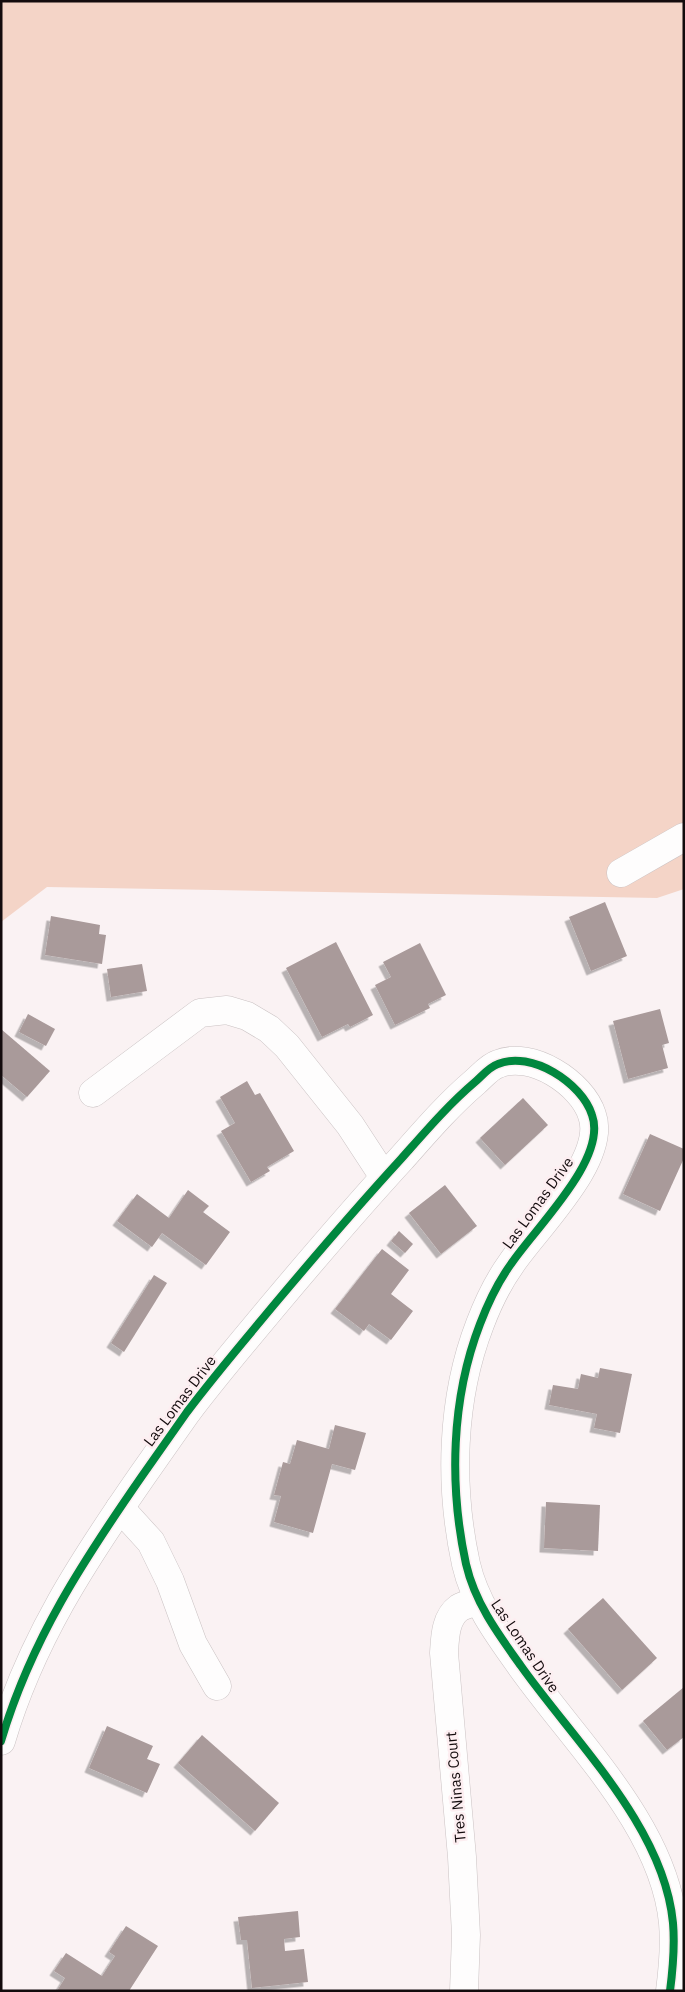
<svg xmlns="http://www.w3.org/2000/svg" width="685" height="1992" viewBox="0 0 685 1992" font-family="'IBM Plex Sans',sans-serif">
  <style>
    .green { fill: #f4d4c7 }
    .building { fill: #a99a9a; filter: url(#shadow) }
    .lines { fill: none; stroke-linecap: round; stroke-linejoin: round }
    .minor-casing { stroke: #cac2c3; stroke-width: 29 }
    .minor { stroke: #fefdfd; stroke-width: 28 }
    .cycleway-casing { stroke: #fdeef1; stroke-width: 11 }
    .cycleway { stroke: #00873e; stroke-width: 8 }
    .labels { text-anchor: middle; stroke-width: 5; stroke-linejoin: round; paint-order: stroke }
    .street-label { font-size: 15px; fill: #130b0d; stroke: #fdeef1 }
  </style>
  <defs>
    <filter id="shadow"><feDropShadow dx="-4.5" dy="4.5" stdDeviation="0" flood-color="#0004"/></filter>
  </defs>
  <rect width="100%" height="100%" fill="#faf2f3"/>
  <!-- green -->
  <path class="green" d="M1,1H684V889L657,898L47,887L1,922Z"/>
  <!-- building -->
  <g class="building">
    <path d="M605,902L627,956L591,971L569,917Z"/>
    <path d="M51,916L100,925L99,934L106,935L102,964L45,955Z"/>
    <path d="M336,942L373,1015L350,1027L348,1024L322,1037L286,968Z"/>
    <path d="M420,943L446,995L428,1004L430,1008L395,1025L375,985L391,977L383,962Z"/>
    <path d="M142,964L147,991L111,997L107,969Z"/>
    <path d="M660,1009L669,1043L662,1045L668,1068L628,1079L613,1021Z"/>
    <path d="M28,1014L55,1029L46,1046L19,1032Z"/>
    <path d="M1,1029L50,1071L27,1097L1,1075Z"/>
    <path d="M247,1081L255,1095L260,1093L294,1151L267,1167L270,1171L251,1182L221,1131L235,1123L220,1097Z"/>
    <path d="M523,1098L548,1125L505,1165L480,1138Z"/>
    <path d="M650,1134L684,1149V1158L660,1211L623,1194Z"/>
    <path d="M445,1185L477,1226L441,1254L409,1213Z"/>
    <path d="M188,1190L209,1206L203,1212L230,1232L206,1265L162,1233L152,1247L117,1221L137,1194L169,1218Z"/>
    <path d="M399,1231L413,1244L405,1253L391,1241Z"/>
    <path d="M382,1249L409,1270L391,1294L413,1311L391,1340L369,1324L364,1331L335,1309Z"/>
    <path d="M154,1275L167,1283L124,1352L111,1343Z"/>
    <path d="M600,1368L632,1374L620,1433L594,1428L597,1414L549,1405L553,1385L578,1389L581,1374L598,1378Z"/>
    <path d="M335,1425L366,1433L355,1470L332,1464L313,1533L274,1522L281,1496L274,1495L283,1462L290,1464L297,1440L329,1449Z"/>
    <path d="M546,1502L600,1505L598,1551L544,1548Z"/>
    <path d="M603,1598L657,1658L622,1690L568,1629Z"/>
    <path d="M684,1687V1737L667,1750L643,1721Z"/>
    <path d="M107,1726L153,1746L147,1759L160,1764L147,1793L89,1768Z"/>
    <path d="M202,1735L279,1803L255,1831L178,1763Z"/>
    <path d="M298,1911L300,1937L284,1939L285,1951L304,1949L308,1982L252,1988L247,1940H241L238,1917Z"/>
    <path d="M126,1926L158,1946L129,1991H57L65,1978L54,1971L66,1953L102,1976L115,1956L109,1952Z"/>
  </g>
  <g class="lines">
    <!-- minor casing -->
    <g class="minor-casing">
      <g id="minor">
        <path d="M621,873L684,837"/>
        <path d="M93,1093L200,1013L227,1010L247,1016L269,1029L287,1046L350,1125L384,1177"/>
        <path d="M120,1508L151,1542L170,1581L193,1644L217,1686"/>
        <path d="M1,1741C31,1640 83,1561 142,1476C157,1455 172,1433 187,1412C214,1376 244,1341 273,1306C315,1256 357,1207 401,1159C425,1132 448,1105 475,1082C482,1076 489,1067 498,1064C531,1050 582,1083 592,1115C608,1159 535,1228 511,1264C498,1282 488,1303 480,1324C451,1399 449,1486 466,1564C475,1603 498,1634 521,1666C575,1742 664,1827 673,1923C675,1946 673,1968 670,1991"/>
        <path d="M464,1991L466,1935L462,1857L444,1653C445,1638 445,1618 459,1608C464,1605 473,1603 478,1601"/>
      </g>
    </g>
    <!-- minor -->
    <use href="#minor" class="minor"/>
    <!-- cycleway casing -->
    <g class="cycleway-casing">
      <path id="cycleway" d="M1,1741C31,1640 83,1561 142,1476C157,1455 172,1433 187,1412C214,1376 244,1341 273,1306C315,1256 357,1207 401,1159C425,1132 448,1105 475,1082C482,1076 489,1067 498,1064C531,1050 582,1083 592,1115C608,1159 535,1228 511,1264C498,1282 488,1303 480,1324C451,1399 449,1486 466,1564C475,1603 498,1634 521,1666C575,1742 664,1827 673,1923C675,1946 673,1968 670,1991"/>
    </g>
    <!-- cycleway -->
    <use href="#cycleway" class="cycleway"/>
  </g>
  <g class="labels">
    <!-- street labels -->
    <g class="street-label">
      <text transform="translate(538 1203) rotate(-54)" y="5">Las Lomas Drive</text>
      <text transform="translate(180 1401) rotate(-53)" y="5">Las Lomas Drive</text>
      <text transform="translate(525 1646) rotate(56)" y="5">Las Lomas Drive</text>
      <text transform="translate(456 1787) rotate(-95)" y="5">Tres Ninas Court</text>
    </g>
  </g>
  <!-- border -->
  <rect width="685" height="1992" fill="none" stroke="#130b0d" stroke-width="5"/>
</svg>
